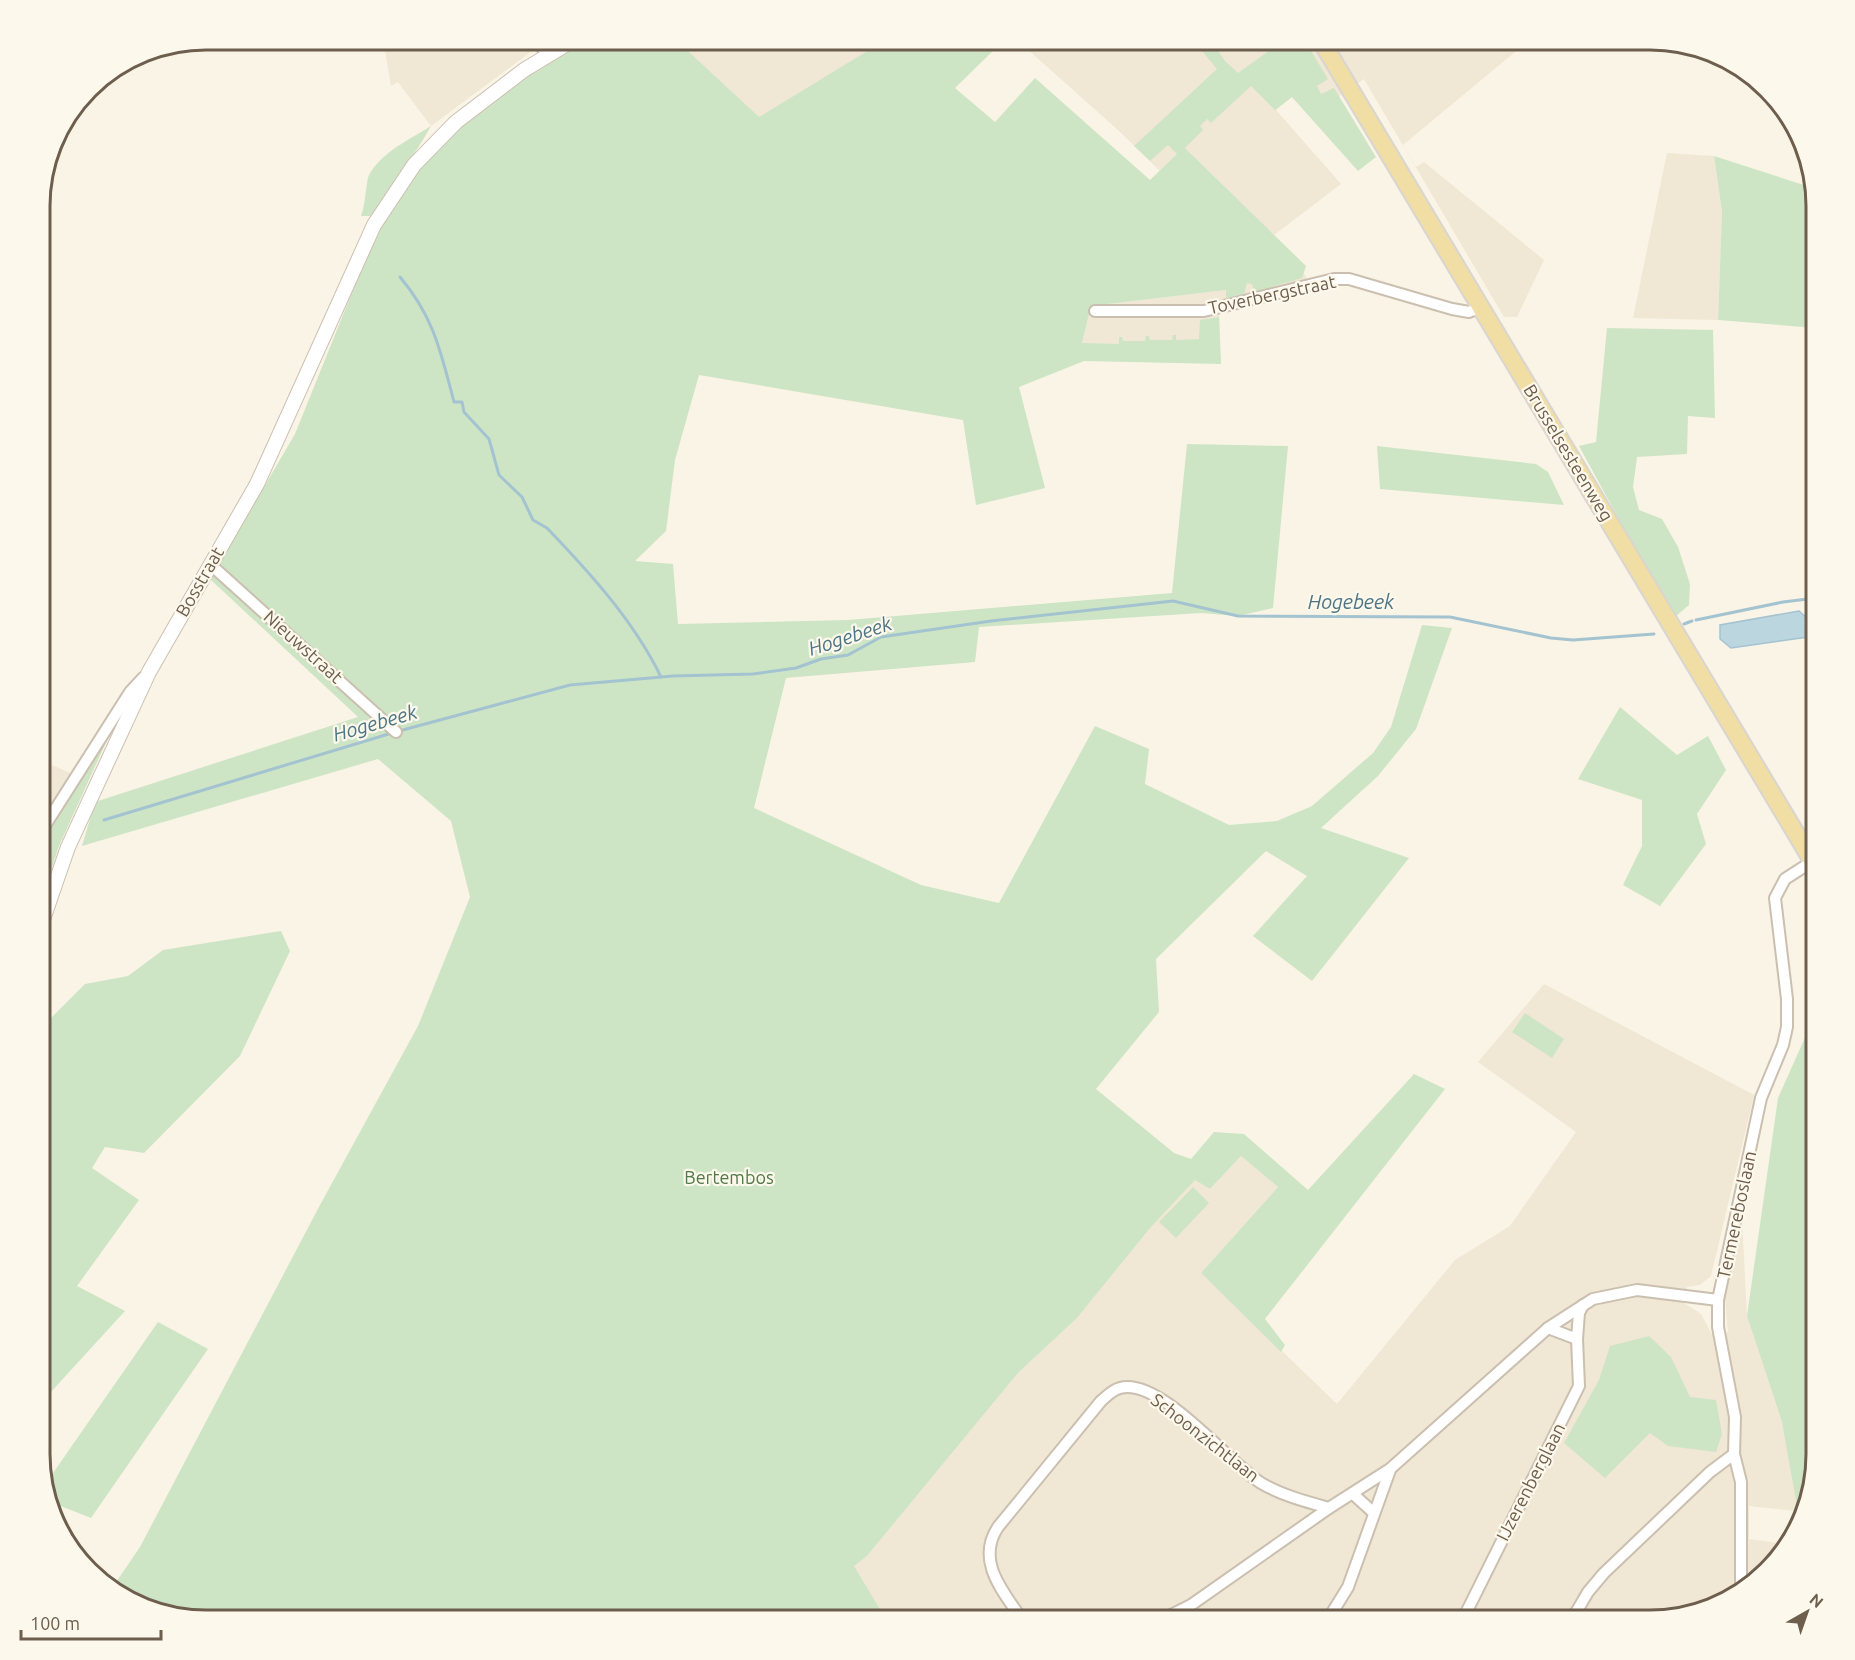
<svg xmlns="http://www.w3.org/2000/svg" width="1855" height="1660" viewBox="0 0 1855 1660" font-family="Ubuntu,sans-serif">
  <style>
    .residential { fill: #f0e7d4 }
    .green { fill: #cee5c5 }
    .water { fill: #bcd6e0; stroke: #a4c3d0; stroke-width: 1.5 }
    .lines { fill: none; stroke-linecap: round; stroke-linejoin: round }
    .stream { stroke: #a4c3d0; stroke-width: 3 }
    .minor-casing { stroke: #cbbfb0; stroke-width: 14 }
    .tertiary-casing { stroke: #cbbfb0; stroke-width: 16 }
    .primary-casing { stroke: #d9d5d1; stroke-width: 20 }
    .minor { stroke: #fff; stroke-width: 10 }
    .tertiary { stroke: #fff; stroke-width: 14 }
    .primary { stroke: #f0dea5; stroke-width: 16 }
    .labels { text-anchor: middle; stroke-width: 4.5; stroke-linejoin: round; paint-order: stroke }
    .street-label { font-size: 18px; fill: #6e5e4e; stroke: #fcf8eb }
    .park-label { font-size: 18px; fill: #52794a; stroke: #fcf8eb }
    .water-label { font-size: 20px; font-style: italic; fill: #4d7585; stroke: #fcf8eb }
    .rim { fill: none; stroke: #6e5e4e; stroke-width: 3 }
  </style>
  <rect width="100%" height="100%" fill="#f9f4e5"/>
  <!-- residential -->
  <g class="residential">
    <path d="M383,39H539L536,48L431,126L398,82L391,86Z"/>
    <path d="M669,39H912L747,143Z"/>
    <path d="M1016,39H1526L1528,41L1403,145L1416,167L1424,162L1544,260L1517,317H1504L1364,79L1310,117L1292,97L1276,110L1341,184L1274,235L1185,148L1160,171L1119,131Z"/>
    <path d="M1667,153L1714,156L1722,212L1718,320L1633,318Z"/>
    <path d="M1236,243L1303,272L1313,289L1219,313L1221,364L1082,344L1091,306L1226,290Z"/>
    <path d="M39,760L73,774L39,826Z"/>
    <path d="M1544,984L1754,1095L1711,1276L1700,1285L1687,1287L1684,1303L1701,1314L1712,1335L1728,1332L1725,1298L1742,1220L1747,1316L1782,1422L1805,1512L1749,1506V1539L1786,1544L1767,1572L1713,1608L1650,1621L1640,1613L1631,1621H887L853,1566L867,1556L1018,1373L1077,1318L1151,1227L1195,1179L1210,1189L1241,1156L1278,1187L1201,1273L1337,1404L1455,1260L1510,1226L1576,1132L1478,1062Z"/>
  </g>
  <!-- green -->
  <g class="green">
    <path d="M591,39H675L759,117L887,39H991L998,46L955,88L995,122L1035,78L1150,180L1177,154L1168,145L1150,161L1134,146L1217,69L1192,39L1212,42L1225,61L1238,73L1285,39H1304L1328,79L1317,86L1321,94L1334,88L1376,157L1358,171L1292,97L1275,110L1251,86L1211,123L1207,119L1200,126L1203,130L1185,148L1306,266L1302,278L1254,292L1252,284L1247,283L1244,294L1226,299V290L1091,306L1082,343L1119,344V337H1122L1123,341H1145L1146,336H1149L1150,340H1172L1173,335H1176V340L1199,339L1200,320L1219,317L1221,364L1084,361L1019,387L1045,488L976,505L963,420L699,375L675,460L666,531L635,561L673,564L678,624L848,620L1172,593L1187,444L1288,446L1273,608L1238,616L1201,613L979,627L975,662L786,678L754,808L921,885L999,903L1095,726L1149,749L1145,784L1229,825L1277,821L1312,806L1373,753L1391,727L1422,625L1452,628L1416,729L1378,776L1321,828L1409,858L1312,981L1253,936L1307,876L1266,851L1156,959L1159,1012L1096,1089L1174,1153L1191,1159L1214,1132L1244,1134L1308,1190L1414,1074L1445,1089L1265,1319L1285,1345L1281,1352L1201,1273L1278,1187L1241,1156L1210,1189L1195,1180L1151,1227L1077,1318L1018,1373L867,1556L854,1566L887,1621H205L142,1608L112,1588L140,1547L320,1205L418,1026L470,897L451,821L378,759L82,846L95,802L358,717L210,579L295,434L374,238L411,179L434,151L461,125L523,75Z"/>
    <path d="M431,126C414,157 391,185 372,216H361C366,203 366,181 369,175C382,152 410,139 431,126Z"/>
    <path d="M1714,156L1813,188L1816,206V328L1718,320L1722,212Z"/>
    <path d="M1607,328L1713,330L1715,418L1688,416L1687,454L1637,457L1633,487L1639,510L1662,519L1678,547L1690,584L1689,605L1676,616L1627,534L1579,446L1596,442Z"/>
    <path d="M1377,446L1536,464L1548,472L1564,505L1380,489Z"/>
    <path d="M1620,707L1677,755L1708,736L1726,770L1697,814L1706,844L1660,906L1623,885L1642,846V800L1578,779Z"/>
    <path d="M108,738L59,846L39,907V847L66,799Z"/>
    <path d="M281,931L290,951L240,1056L144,1153L105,1147L92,1168L139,1200L77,1286L125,1311L39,1405V1030L85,984L128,976L163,950Z"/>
    <path d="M1525,1013L1564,1039L1552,1058L1512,1032Z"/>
    <path d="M1816,1013V1465L1800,1523L1782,1422L1747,1316L1778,1098Z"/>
    <path d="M1193,1187L1209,1203L1176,1238L1159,1222Z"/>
    <path d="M158,1322L208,1349L91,1518L48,1501L44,1486Z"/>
    <path d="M1649,1336L1671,1357L1690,1397L1716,1400L1722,1434L1716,1452L1668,1446L1650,1433L1605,1478L1564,1443L1599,1380L1610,1346Z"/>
  </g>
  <!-- water -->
  <path class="water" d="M1799,611L1810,621L1808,637L1731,648L1720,639V625Z"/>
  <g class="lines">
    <!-- stream -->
    <g class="stream">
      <path d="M400,277C434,317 441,353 454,402H462L464,412L489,439L499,475L522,497L533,520L547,528C590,573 634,621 661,677"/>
      <path d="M1696,620L1783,602L1816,598"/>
      <path d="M1684,624L1692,621"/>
      <path d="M399,731L570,685L673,676L753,674L796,668L821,659L848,655L881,637L991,621L1173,601L1238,616L1450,617L1551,638L1573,640L1654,634"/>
      <path d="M104,820L392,733"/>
    </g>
    <!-- minor casing -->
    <g class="minor-casing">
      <g id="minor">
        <path d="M534,39L548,54"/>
        <path d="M1095,311H1204L1334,279H1349L1452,309L1469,312L1481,307"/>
        <path d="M210,564L396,732"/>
        <path d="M39,835L130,692L143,678"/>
        <path d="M1548,1328L1577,1339L1579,1313L1583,1305"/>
        <path d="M1353,1494L1374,1513"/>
        <path d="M1741,1590V1482L1734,1454L1735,1417L1718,1327V1300L1761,1098L1783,1045L1787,1027V999L1775,898L1785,879L1816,859"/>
        <path d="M1023,1621C1004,1592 975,1562 998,1527L1101,1401C1107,1396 1112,1390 1120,1388C1160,1377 1228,1462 1261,1483C1281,1495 1307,1502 1329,1508L1390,1469L1548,1328L1593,1299L1637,1290L1718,1300"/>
        <path d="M1159,1621L1191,1605L1329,1508"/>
        <path d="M1327,1621L1348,1587L1390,1470"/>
        <path d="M1462,1621L1579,1386L1577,1339"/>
        <path d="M1571,1621L1588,1592L1604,1573L1710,1472L1734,1454"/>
      </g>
    </g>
    <!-- tertiary casing -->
    <g class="tertiary-casing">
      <path id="tertiary" d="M39,931L68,847L149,672L257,484L374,225L414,165L456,122L524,70L575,39"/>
    </g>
    <!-- primary casing -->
    <g class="primary-casing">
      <path id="primary" d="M1320,39L1816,867"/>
    </g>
    <!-- minor -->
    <use href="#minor" class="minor"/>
    <!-- tertiary -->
    <use href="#tertiary" class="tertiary"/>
    <!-- primary -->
    <use href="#primary" class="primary"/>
  </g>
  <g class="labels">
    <!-- street labels -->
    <g class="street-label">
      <text transform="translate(1272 295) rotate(-12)" y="6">Toverbergstraat</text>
      <text transform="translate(1568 453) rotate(59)" y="6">Brusselsesteenweg</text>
      <text transform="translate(200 582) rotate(-60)" y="6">Bosstraat</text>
      <text transform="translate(303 647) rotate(42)" y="6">Nieuwstraat</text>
      <text transform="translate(1737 1215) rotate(-78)" y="6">Termereboslaan</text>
      <text transform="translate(1205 1438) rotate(38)" y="6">Schoonzichtlaan</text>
      <text transform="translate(1531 1482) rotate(-63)" y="6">IJzerenberglaan</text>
    </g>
    <!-- park labels -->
    <g class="park-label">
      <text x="729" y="1184">Bertembos</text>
    </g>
    <!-- water labels -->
    <g class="water-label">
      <text x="1351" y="609">Hogebeek</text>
      <text transform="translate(850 636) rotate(-18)" y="7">Hogebeek</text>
      <text transform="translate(375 723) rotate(-16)" y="7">Hogebeek</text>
    </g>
  </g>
  <!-- crop -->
  <path d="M0 0H1855V1660H0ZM206 50H1650A156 156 0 0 1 1806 206V1454A156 156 0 0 1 1650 1610H206A156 156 0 0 1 50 1454V206A156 156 0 0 1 206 50Z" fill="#fcf8eb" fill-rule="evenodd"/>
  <path class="rim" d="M206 50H1650A156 156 0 0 1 1806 206V1454A156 156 0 0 1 1650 1610H206A156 156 0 0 1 50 1454V206A156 156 0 0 1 206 50Z"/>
  <!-- north arrow -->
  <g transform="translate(1807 1612) rotate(40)" stroke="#fcf8eb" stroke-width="4.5" paint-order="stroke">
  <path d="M0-4.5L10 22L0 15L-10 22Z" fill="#6e5e4e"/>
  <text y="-9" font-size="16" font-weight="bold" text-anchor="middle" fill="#6e5e4e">N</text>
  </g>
  <!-- scale -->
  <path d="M21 1630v9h140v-9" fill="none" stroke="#6e5e4e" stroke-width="3"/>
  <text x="30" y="1630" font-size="18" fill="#6e5e4e" stroke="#fcf8eb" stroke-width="4.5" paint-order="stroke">100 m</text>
</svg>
